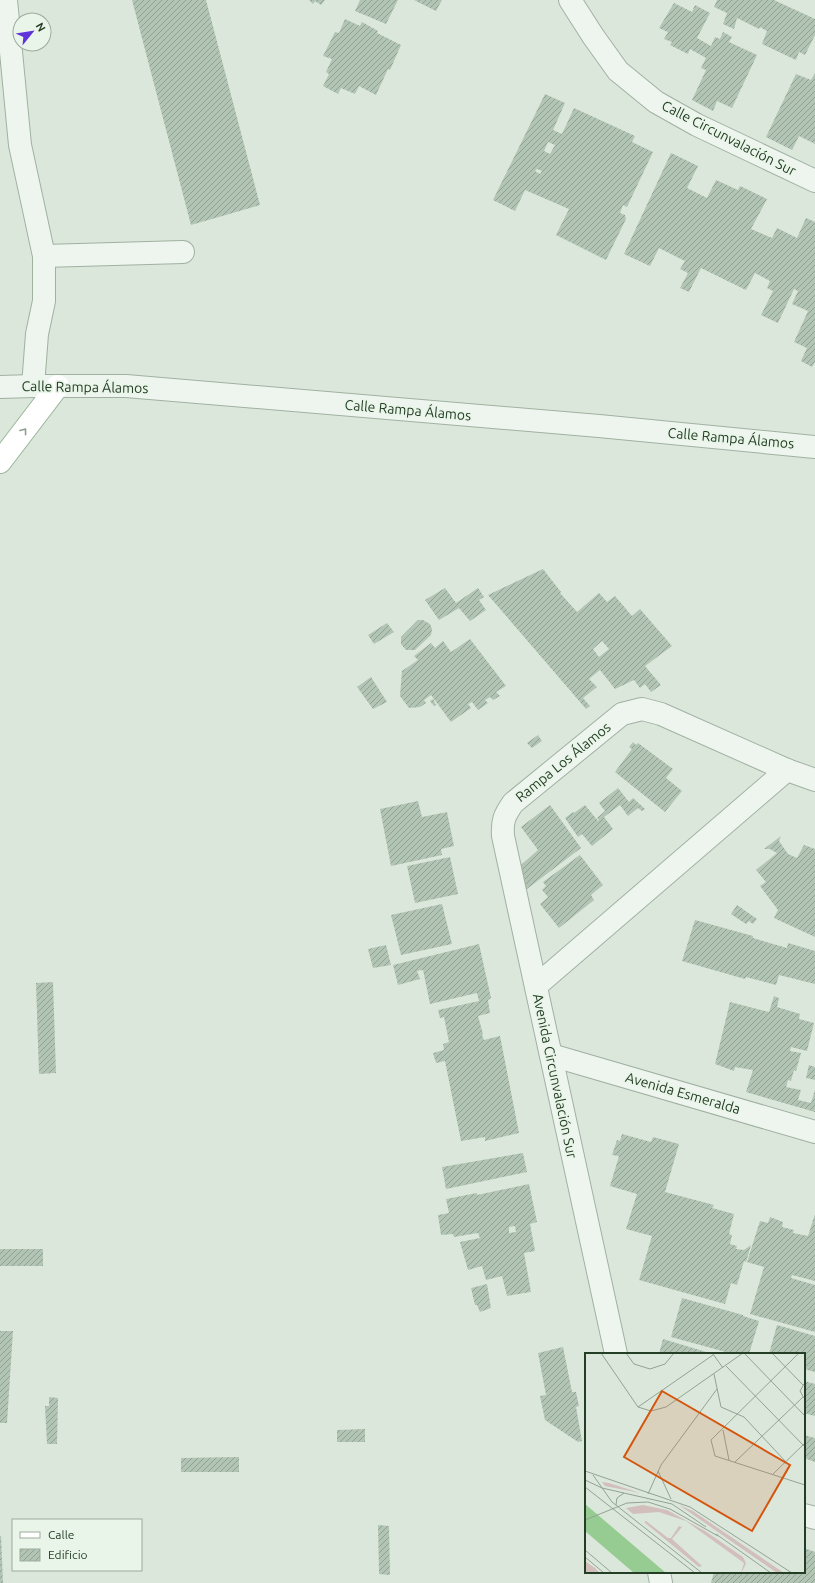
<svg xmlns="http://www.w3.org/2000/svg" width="815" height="1583" viewBox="0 0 815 1583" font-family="Ubuntu,sans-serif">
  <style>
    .building { fill: url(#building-hatch); fill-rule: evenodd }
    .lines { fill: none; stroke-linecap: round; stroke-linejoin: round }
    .minor-casing { stroke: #a0b1a1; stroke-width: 24 }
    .major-casing { stroke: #99b49a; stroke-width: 24 }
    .minor { stroke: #eef5ef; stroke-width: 22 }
    .major { stroke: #fff; stroke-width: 22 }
    .oneway { stroke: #929e92 }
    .labels { text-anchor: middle; stroke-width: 3.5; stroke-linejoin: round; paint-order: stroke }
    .street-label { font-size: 14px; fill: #243e25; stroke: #eaf5ea }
    .inset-road { fill: none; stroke: #92a392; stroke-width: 1 }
    .view { fill: #d4560e; fill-opacity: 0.15; stroke: #d4560e; stroke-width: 2 }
    .inset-edge { fill: none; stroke: #243e25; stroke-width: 2 }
  </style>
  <defs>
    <pattern id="building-hatch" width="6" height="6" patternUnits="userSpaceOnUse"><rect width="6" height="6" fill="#b2c4b3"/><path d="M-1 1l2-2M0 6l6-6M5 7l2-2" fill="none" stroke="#91a191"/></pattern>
  </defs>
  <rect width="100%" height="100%" fill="#dbe7db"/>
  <!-- building -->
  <g class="building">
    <path d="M132,0H206L260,205L191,225Z"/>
    <path d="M309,0H325L321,5L315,1L313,4Z"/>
    <path d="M360,0H398L386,24L355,11Z"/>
    <path d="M414,0H442L436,11Z"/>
    <path d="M717,0H774L815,19V35L805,55L799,52L796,60L762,44L767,31L760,27L759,29L737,18L734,29L723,24L727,13L714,7Z"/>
    <path d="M674,3L692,12L695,5L710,13L697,38L711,46L715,37L720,39L723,32L732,37L729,42L757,55L732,108L717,101L713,111L692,100L706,70L701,68L706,58L690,49L688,54L670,45L672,42L664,39L668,32L659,28Z"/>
    <path d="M345,19L360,26L362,22L378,31L377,33L401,45L390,70L388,69L376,95L359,86L355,94L341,88L338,94L323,86L329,74L326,72L332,59L323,56L335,32L339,33Z"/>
    <path d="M815,73V144L799,136L792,150L766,137L796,74L811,80Z"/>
    <path d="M545,94L565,103L553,130L562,134L574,108L635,136L632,142L653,152L627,207L623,205L620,213L625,215L626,219L606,260L556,235L569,209L525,190L515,211L493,200ZM548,142L555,145L550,154L544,151ZM537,169L542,171L540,174L535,171Z"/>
    <path d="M671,153L698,166L687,188L707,198L716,180L738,190L740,186L767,199L751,229L772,238L777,228L797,238L806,218L815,222V362L812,367L801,361L807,348L794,342L808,311L792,304L798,291L794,289L778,323L761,315L773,291L767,288L770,281L755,273L746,290L701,268L689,292L680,288L688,273L680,269L685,261L659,248L650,266L624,254Z"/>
    <path d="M543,569L561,592L560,593L577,612L599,593L607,602L615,596L632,616L640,609L672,646L645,666L661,685L651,692L645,684L640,688L634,680L615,689L600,670L589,679L597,687L583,698L590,706L586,709L488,595ZM602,641L609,649L599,657L593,649Z"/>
    <path d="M445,588L456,603L478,588L484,597L479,600L486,610L470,621L459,608L439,620L425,600Z"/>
    <path d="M418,620H423L430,624L432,629L431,635L415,650H406L401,644V637Z"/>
    <path d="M387,623L394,632L374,644L368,635Z"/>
    <path d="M470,639L506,686L496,692L500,696L493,700L490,697L485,700L488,703L478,710L472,702L468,704L471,708L451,722L431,695L424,700L426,703L420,707L409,708L400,696L402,671L418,660L414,656L431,643L435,648L443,641L451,652Z"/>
    <path d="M371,677L387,702L373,709L357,687Z"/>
    <path d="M433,699L436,705L434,706L430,701Z"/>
    <path d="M538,735L542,741L532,748L527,743Z"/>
    <path d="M633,742L636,745L638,743L673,769L666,778L682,791L665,812L615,772L632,749L629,747Z"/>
    <path d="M618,788L629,802L633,798L645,809L642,811L638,808L628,816L620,805L604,817L613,829L592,846L582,834L578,837L565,818L573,812L574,813L585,805L598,821L599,820L597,818L605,811L599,803Z"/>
    <path d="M418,801L422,817L447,812L454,846L441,849L442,855L391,866L380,809Z"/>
    <path d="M550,805L581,848L519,895L514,871L538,850L521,827Z"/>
    <path d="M781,836L779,841L788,854L797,858L804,845L815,849V937L774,918L778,910L760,886L766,882L756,870L777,853L770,849H764Z"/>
    <path d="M580,855L603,885L591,895L594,900L559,928L540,904L548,897L542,890L546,886L543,882Z"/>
    <path d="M450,857L458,894L415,903L407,866Z"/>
    <path d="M442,904L452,944L401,955L391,915Z"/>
    <path d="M737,905L757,919L753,924L749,921L746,924L731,914Z"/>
    <path d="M695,920L753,936V938L787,948L788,943L815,951V984L779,975L776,985L746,977L745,979L682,961Z"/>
    <path d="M479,944L491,998L488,1000L490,1013L478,1016L483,1034L482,1035L484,1040L500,1036L519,1133L485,1141V1137L461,1141L445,1061L436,1063L433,1053L444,1050L443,1044L449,1042L444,1017L440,1018L438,1010L479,1001L477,993L430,1004L423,970L417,971L420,979L398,985L393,965Z"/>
    <path d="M386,945L391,965L373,968L368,949Z"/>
    <path d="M53,982L56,1073L39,1074L36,983Z"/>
    <path d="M774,996L779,998L777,1007L800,1014L799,1019L814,1023L807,1051L791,1047L790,1051L801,1053L796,1071L794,1070L791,1081L788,1080L786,1087L801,1090L798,1100L811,1103L815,1090V1112L746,1092L753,1070L735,1067L734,1071L715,1064L730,1002L769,1012Z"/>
    <path d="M809,1065L815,1067V1080L806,1078Z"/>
    <path d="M622,1134L651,1142L653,1137L679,1144L665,1192L714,1205L712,1208L734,1214L729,1234L732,1235L730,1244L737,1246L736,1249L744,1250L751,1245L746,1262L744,1261L737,1285L731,1283L725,1304L639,1280L652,1236L626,1229L637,1194L610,1186L619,1156L612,1155L617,1140L620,1141Z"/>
    <path d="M523,1153L527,1172L446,1189L442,1167Z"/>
    <path d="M529,1184L537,1222L530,1224L535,1251L524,1253L531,1292L507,1296L502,1276L486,1280L482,1266L468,1270L460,1242L480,1238L478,1233L454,1237L453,1234L441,1235L438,1215L449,1213L446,1199L477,1193V1195ZM515,1226L516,1232L509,1233V1227Z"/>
    <path d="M815,1214V1281L792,1275L791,1278L815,1285V1332L750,1314L764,1267L747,1262L760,1221L768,1223L770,1217L783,1222L782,1227L794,1230L793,1233L808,1236Z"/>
    <rect x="0" y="1249" width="43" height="17"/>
    <path d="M487,1284L491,1308L480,1312L477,1305H475L471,1288Z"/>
    <path d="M682,1298L743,1315V1316L759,1321L749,1354H733L671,1337Z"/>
    <path d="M777,1325L815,1336V1372L804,1369V1354H769Z"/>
    <path d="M0,1331H13L7,1423H0Z"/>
    <path d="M663,1339L713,1354H659Z"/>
    <path d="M563,1347L572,1392H576L579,1406L576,1407L582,1441L578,1442L545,1420L540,1396L546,1395L538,1353Z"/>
    <path d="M804,1381L815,1384V1416L804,1413Z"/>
    <path d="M49,1397L58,1398L57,1444H47L45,1406H49Z"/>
    <path d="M365,1429V1442H337V1430Z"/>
    <path d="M804,1435L815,1438V1462L804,1458Z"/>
    <path d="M239,1457V1472H181V1458Z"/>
    <path d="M378,1525L389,1526L390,1575L379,1574Z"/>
    <path d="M0,1536H1L3,1583H0Z"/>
    <path d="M804,1548L815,1552V1583H711L714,1572H804Z"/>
  </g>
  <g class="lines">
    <!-- minor casing -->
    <g class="minor-casing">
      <g id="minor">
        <path d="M6,0L20,145L44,256V301L37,334L33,386"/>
        <path d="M570,0L593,36L618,71L656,102L697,125L815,181"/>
        <path d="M44,256L183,252"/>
        <path d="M0,387L33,386H126L599,426L815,447"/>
        <path d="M536,986L787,770"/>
        <path d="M551,1055L815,1132"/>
        <path d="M616,1354L503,836C502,821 504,816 513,803L622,714L642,709L661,714L787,770L815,780"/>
        <path d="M804,1515L815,1518"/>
        <path d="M659,1572L661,1583"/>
      </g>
    </g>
    <!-- major casing -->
    <g class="major-casing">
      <path id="major" d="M0,462L58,386"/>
    </g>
    <!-- minor -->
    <use href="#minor" class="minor"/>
    <!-- major -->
    <use href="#major" class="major"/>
  </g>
  <!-- one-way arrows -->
  <defs><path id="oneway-chevron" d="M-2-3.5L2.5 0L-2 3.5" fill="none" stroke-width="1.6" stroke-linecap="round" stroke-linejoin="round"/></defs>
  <use class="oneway" href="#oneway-chevron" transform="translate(24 431) rotate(-53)"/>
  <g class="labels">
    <!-- street labels -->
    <g class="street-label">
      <text transform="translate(729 138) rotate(27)" y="5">Calle Circunvalación Sur</text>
      <text transform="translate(85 387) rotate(1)" y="5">Calle Rampa Álamos</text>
      <text transform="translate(408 410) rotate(5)" y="5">Calle Rampa Álamos</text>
      <text transform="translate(731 438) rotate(5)" y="5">Calle Rampa Álamos</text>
      <text transform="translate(563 762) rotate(-39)" y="5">Rampa Los Álamos</text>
      <text transform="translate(555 1076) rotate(78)" y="5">Avenida Circunvalación Sur</text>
      <text transform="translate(683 1093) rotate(16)" y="5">Avenida Esmeralda</text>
    </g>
  </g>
  <!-- overview -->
  <g transform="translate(585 1353)">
    <rect width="220" height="220" fill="#dbe7db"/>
    <path d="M17,129L24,130L55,140L20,133ZM58,152L82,157L120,178L158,204L161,210L160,213L156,220L159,210L101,168L74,159L48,161L41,155ZM94,152L108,158L199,220H192ZM61,168L83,185H86L94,173L97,174L87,186L117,213L114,214L59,169ZM0,208L10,215L15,220H0Z" fill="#d2bfbb"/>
    <path d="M0,151L81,220H49L0,178Z" fill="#96cb92"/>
    <path class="inset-road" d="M16,0L53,54L66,58L81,54L158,0M41,0L49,11L65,16L80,11L89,0M159,0L220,63M187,0L218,32M214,0L126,87L130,103L220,132M128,1L138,15M141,13L220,94M129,21L136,54L159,64L201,109M219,31L215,38L219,45M53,54L128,2M138,77L144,107M150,109L218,44M0,118L105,154L207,220M73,118L86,146M188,121L220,90M8,122L27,149L117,220M0,127L17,135L87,151L121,174M0,134L110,220M63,141L76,112L132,36M31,152L32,145L39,140M0,167L42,150L63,149L85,156L133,183M131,181L186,220M0,197L27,220M0,204L19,220"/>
    <path class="view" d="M77,38L205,112L167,178L39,104Z"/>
    <rect width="220" height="220" class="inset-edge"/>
  </g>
  <!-- legend -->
  <rect x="12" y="1519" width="130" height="52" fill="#eaf5ea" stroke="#9bac9b"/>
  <rect x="20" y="1532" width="20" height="6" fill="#ffffff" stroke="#9bac9b"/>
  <text x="48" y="1539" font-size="12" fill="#243e25">Calle</text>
  <rect x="20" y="1549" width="20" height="12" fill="url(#building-hatch)" stroke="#9bac9b"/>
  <text x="48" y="1559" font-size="12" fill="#243e25">Edificio</text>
  <!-- north arrow -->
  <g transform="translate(32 32) rotate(60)"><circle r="19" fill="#eaf5ea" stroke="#9bac9b"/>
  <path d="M0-3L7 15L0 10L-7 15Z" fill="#5f32da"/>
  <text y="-6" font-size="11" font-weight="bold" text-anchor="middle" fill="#243e25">N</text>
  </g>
</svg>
